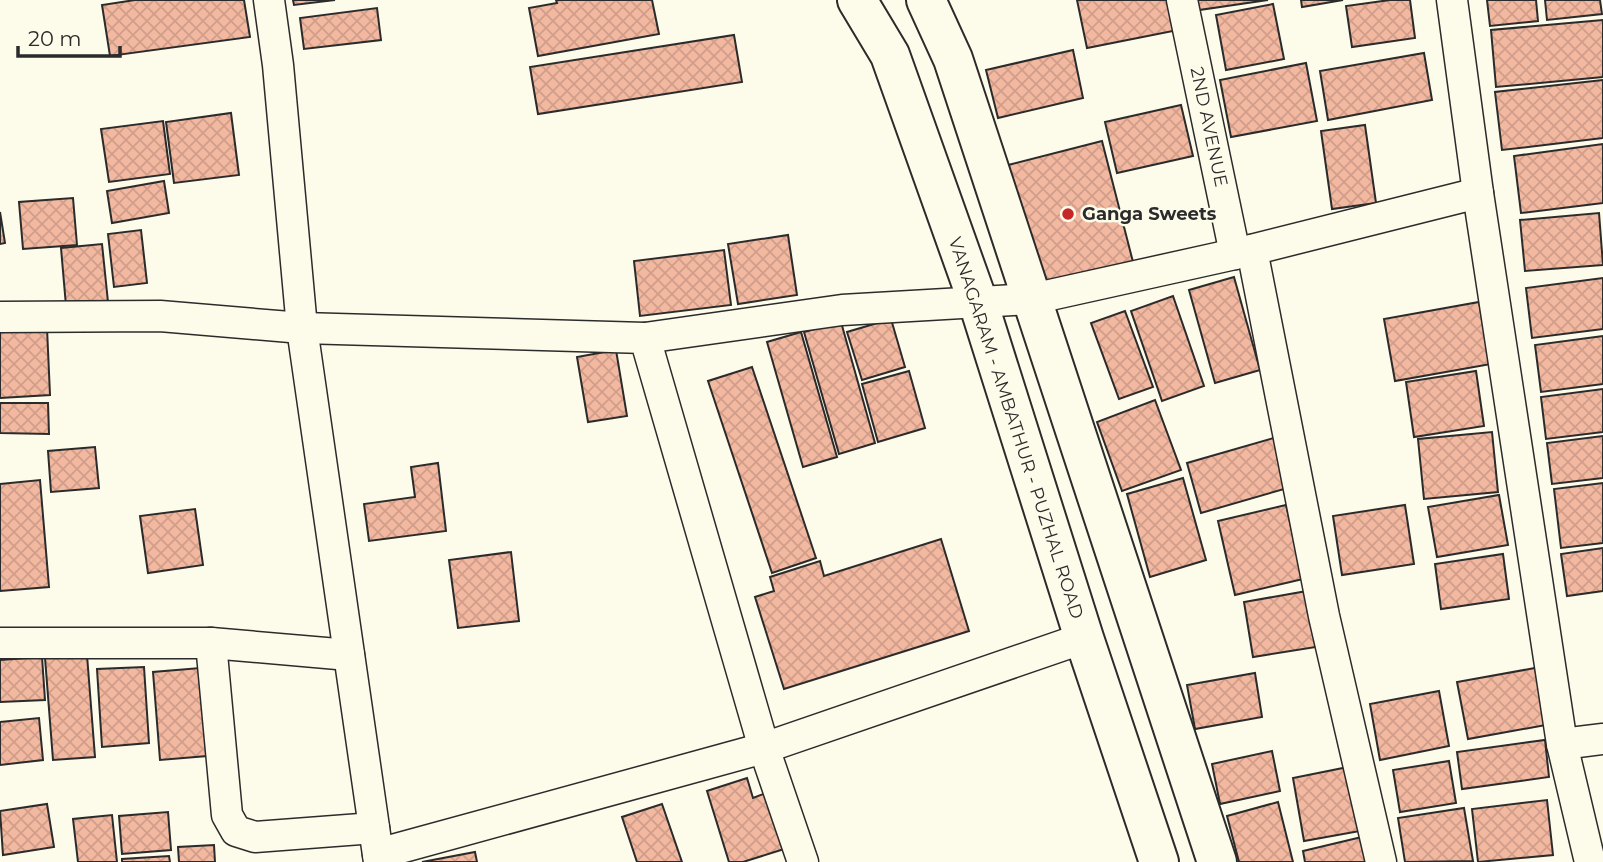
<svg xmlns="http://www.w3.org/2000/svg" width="1603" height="862" viewBox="0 0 1603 862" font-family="Montserrat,sans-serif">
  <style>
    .building { fill: url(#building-cross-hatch); stroke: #2b2b2b; stroke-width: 2 }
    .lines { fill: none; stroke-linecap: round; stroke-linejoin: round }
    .street-casing { stroke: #2b2b2b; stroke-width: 33 }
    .primary-casing { stroke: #2b2b2b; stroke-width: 42 }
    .street { stroke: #fdfbea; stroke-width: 30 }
    .primary { stroke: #fdfbea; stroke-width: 38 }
    .poi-dot { fill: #c62828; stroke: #fdfbea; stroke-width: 2.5 }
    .labels { text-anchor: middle; stroke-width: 5; stroke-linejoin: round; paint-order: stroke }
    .street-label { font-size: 18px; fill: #2b2b2b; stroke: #fdfbea }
    .poi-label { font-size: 18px; font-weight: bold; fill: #2b2b2b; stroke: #fdfbea; text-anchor: start }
  </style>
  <defs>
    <pattern id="building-cross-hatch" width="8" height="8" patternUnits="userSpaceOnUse" patternTransform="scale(1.75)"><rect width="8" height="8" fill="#f2b8a0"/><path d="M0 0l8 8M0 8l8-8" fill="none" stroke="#d09e8a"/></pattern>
  </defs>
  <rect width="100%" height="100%" fill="#fdfbea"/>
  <!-- building -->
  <g class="building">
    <path d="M135,0H244L250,37L110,56L102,5Z"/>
    <path d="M293,0H335L294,5Z"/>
    <path d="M556,0H652L659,34L538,56L529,8L557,3Z"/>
    <path d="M1077,0H1172L1178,30L1087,48Z"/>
    <path d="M1197,0H1268L1199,10Z"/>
    <path d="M1301,0H1343L1302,7Z"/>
    <path d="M1390,0H1410L1415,38L1352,47L1346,6Z"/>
    <path d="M1487,0H1536L1538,21L1490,26Z"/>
    <path d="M1545,0H1600L1602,14L1547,20Z"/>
    <path d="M1273,4L1284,59L1226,70L1216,15Z"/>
    <path d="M377,8L381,40L304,49L300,18Z"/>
    <path d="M1603,20V77L1496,87L1491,30Z"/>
    <path d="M734,35L742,82L538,114L530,67Z"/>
    <path d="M1073,50L1083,98L998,118L986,70Z"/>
    <path d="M1424,53L1432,100L1328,120L1320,71Z"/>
    <path d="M1306,63L1317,121L1231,137L1220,80Z"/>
    <path d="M1603,80V138L1502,150L1495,92Z"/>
    <path d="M1181,105L1193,156L1117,173L1105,122Z"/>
    <path d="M231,113L239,175L174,183L166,122Z"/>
    <path d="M163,121L170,174L109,182L101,129Z"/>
    <path d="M1365,125L1376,203L1332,209L1321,131Z"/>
    <path d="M1102,141L1133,262L1035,287L1004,166Z"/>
    <path d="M1603,144V203L1521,213L1514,156Z"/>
    <path d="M164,181L169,213L112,223L107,191Z"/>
    <path d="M73,198L77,245L23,249L19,202Z"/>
    <path d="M0,212L5,243L0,244Z"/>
    <path d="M1599,213L1603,265L1525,271L1520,220Z"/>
    <path d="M141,230L147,283L114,287L108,234Z"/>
    <path d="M788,235L797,295L738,304L728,244Z"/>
    <path d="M102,244L108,302L66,306L61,248Z"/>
    <path d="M724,250L731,305L640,316L634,261Z"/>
    <path d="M1234,277L1260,370L1215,383L1189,290Z"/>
    <path d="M1603,278V329L1532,338L1526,288Z"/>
    <path d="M1173,296L1204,386L1162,401L1131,311Z"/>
    <path d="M1479,302L1491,364L1395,381L1384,319Z"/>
    <path d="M1125,311L1153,387L1119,399L1091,323Z"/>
    <path d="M891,319L905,367L862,380L847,332Z"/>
    <path d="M841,322L875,443L839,454L804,332Z"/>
    <path d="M47,328L50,395L0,398V330Z"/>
    <path d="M801,332L837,457L803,467L767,342Z"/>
    <path d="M1603,336V384L1541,392L1535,345Z"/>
    <path d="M616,350L627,416L588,422L577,357Z"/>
    <path d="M752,367L816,558L772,573L708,381Z"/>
    <path d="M909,371L925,428L878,442L862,384Z"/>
    <path d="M1476,371L1484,426L1414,437L1406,382Z"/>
    <path d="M1603,389V432L1546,439L1541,397Z"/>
    <path d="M1155,400L1181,470L1122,491L1097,422Z"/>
    <path d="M0,403H48L49,434L0,433Z"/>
    <path d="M1492,432L1498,492L1424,499L1418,439Z"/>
    <path d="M1603,436V478L1552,484L1547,443Z"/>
    <path d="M1277,437L1291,487L1201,513L1187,463Z"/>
    <path d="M95,447L99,488L51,492L48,451Z"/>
    <path d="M438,463L446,531L369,541L364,504L415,497L411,467Z"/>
    <path d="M1183,478L1206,560L1150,577L1127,494Z"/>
    <path d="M40,480L49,587L0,591V484Z"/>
    <path d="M1603,483V543L1561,548L1554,489Z"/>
    <path d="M1499,495L1508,545L1437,557L1428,507Z"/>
    <path d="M1286,505L1303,579L1235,595L1218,521Z"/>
    <path d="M1405,505L1414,564L1342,575L1333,516Z"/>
    <path d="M195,509L203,565L148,573L140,516Z"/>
    <path d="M941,539L969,631L784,689L755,597L774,591L770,577L820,561L824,576Z"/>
    <path d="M1603,548V591L1567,596L1561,554Z"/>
    <path d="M511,552L519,621L458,628L449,560Z"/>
    <path d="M1503,554L1509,599L1441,609L1435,564Z"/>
    <path d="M1307,591L1316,647L1253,657L1244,602Z"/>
    <path d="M87,655L95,757L53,760L45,658Z"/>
    <path d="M42,657L45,700L0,702V660Z"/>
    <path d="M144,667L149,743L102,747L97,669Z"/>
    <path d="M200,668L207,756L160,760L153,672Z"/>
    <path d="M1535,668L1546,725L1468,739L1457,682Z"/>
    <path d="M1255,673L1262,717L1195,729L1187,685Z"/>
    <path d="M1439,691L1449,746L1380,760L1370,704Z"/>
    <path d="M39,718L43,760L0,765V722Z"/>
    <path d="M1545,740L1549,777L1462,789L1457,752Z"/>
    <path d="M1272,751L1280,791L1220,804L1212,764Z"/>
    <path d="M1449,761L1456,803L1400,812L1393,770Z"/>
    <path d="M1348,767L1360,831L1304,841L1293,778Z"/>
    <path d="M747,778L753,798L766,793L784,849L743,862H729L707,791Z"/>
    <path d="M1547,800L1553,855L1478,862L1472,809Z"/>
    <path d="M1278,802L1293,862H1239L1227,816Z"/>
    <path d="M47,804L54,847L3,855L0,811Z"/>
    <path d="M662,804L682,862H637L622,817Z"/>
    <path d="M1464,808L1473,861L1405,862L1398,818Z"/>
    <path d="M168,812L171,850L122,854L119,816Z"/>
    <path d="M112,815L117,862H78L73,819Z"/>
    <path d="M1366,836L1372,862H1305L1303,851Z"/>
    <path d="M214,845L215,862H179L178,847Z"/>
    <path d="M475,852L477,862H422Z"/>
    <path d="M169,856L170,862H122V859Z"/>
  </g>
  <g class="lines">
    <!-- street casing -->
    <g class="street-casing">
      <g id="street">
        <path d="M269,0L278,65L302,328L379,862"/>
        <path d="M1182,0L1235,254"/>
        <path d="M1452,0L1478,193L1562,744L1590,862"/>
        <path d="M1252,250L1324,616L1381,862"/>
        <path d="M0,317L160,316L302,328L645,338L764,748L803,862"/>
        <path d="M645,338L842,310L1032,299L1235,254L1478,193"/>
        <path d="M0,643H211L349,655"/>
        <path d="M211,643L227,815L236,831L255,837L374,828"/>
        <path d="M1562,744L1603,739"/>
        <path d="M378,854L764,748L1084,638"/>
      </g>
    </g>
    <!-- primary casing -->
    <g class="primary-casing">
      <g id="primary">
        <path d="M857,0L890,55L978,302L1084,638L1159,862"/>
        <path d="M926,0L953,59L1217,862"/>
      </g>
    </g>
    <!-- street -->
    <use href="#street" class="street"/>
    <!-- primary -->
    <use href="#primary" class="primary"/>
  </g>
  <!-- markers -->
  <circle class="poi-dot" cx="1068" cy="214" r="7"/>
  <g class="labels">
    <!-- street labels -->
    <g class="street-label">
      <text transform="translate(1209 127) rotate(78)" y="6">2ND AVENUE</text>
      <text transform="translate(1016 428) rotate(72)" y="6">VANAGARAM - AMBATHUR - PUZHAL ROAD</text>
    </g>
    <!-- poi labels -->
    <g class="poi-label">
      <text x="1082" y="220">Ganga Sweets</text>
    </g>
  </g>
  <!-- scale -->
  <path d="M18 46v10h102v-10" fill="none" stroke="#2b2b2b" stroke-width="3.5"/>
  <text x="28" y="46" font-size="21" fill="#2b2b2b" stroke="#fdfbea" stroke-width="5" paint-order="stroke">20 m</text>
</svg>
